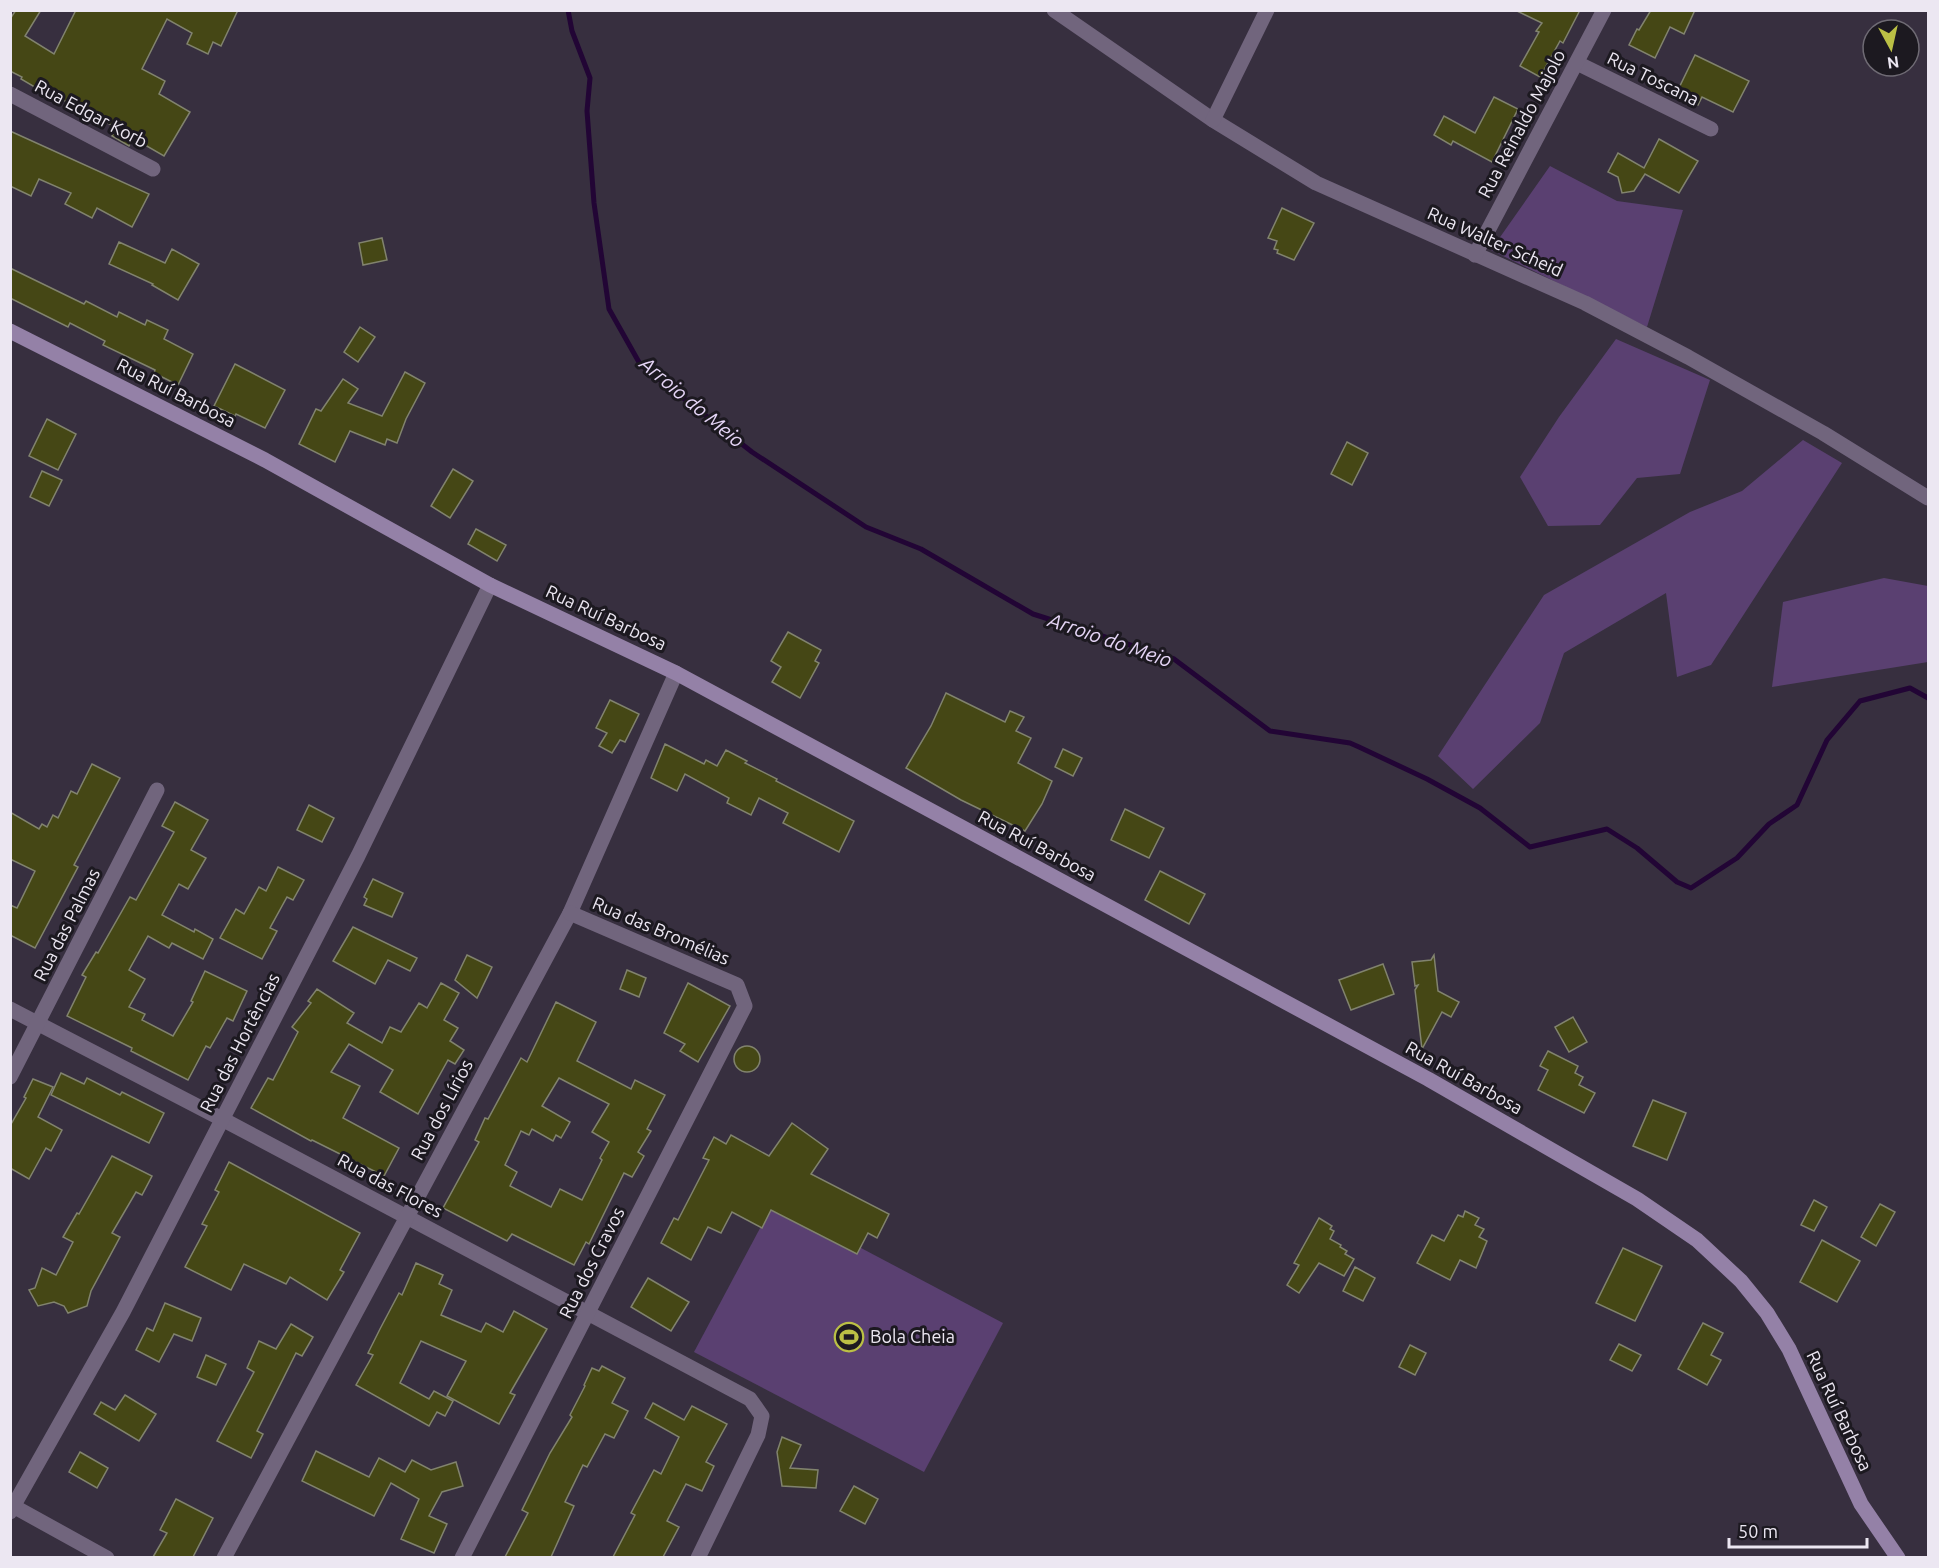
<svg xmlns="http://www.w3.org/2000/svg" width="1939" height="1568" viewBox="0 0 1939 1568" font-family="Ubuntu,sans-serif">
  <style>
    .green { fill: #5a4071 }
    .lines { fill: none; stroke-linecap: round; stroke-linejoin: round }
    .stream { stroke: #220535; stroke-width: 5 }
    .building { fill: #454715; stroke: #81836e; stroke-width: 1.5; fill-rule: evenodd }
    .minor { stroke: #71657d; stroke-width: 15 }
    .secondary { stroke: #9481a7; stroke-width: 15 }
    .labels { text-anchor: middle; stroke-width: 6; stroke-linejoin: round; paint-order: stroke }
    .street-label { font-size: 18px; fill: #ece7f2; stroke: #1c1920 }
    .poi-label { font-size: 18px; fill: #ece7f2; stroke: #1c1920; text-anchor: start }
    .water-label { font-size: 20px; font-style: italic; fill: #e5d5f6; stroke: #1c1920 }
  </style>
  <rect width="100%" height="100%" fill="#372f3f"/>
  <!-- green -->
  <g class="green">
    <path d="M1550,166L1617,201L1683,210L1647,327L1491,250Z"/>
    <path d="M1616,339L1710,380L1680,474L1637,478L1600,525L1548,526L1520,477L1559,417Z"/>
    <path d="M1803,440L1842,463L1711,665L1677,677L1666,593L1564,653L1540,723L1473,789L1438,756L1544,595L1690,512L1742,491Z"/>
    <path d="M1884,578L1928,586V662L1772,687L1783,602Z"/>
    <path d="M774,1202L1003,1323L924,1472L694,1352Z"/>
  </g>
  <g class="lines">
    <!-- stream -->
    <path class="stream" d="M568,10L572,31L590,78L587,111L594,203L609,309L640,364L752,452L866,527L921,549L1033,614L1174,659L1270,731L1350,743L1359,747L1427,779L1480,808L1530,847L1607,829L1637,848L1677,882L1691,888L1737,858L1769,824L1797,805L1827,740L1860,701L1910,688L1928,698"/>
  </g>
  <!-- building -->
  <g class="building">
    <path d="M16,10H41L25,36L54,54L76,10H238L221,46L213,42L208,54L187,44L192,33L167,19L142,69L165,81L159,94L190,112L164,156L133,138L129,146L112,136L116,127L80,110L52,93L50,96L21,79L22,77L10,71V19Z"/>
    <path d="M1515,10H1580L1563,43L1560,41L1540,77L1520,66L1539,32L1536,31L1542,23Z"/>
    <path d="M1651,10H1695L1684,34L1670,27L1655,58L1629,45L1637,29L1639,30Z"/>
    <path d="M1695,55L1749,81L1733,112L1702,97L1698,105L1676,94Z"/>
    <path d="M1494,97L1518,109L1492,162L1453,141L1451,145L1434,135L1444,116L1475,133Z"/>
    <path d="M10,131L149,194L132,227L97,208L92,218L65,204L71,193L39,179L31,196L10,186Z"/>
    <path d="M1659,139L1698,161L1679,193L1645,174L1634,191L1622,193L1618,177L1608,172L1618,153L1644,168Z"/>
    <path d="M1282,208L1314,223L1294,260L1277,253L1278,250L1274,249L1277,241L1268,238Z"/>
    <path d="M382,238L387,260L363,265L359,243Z"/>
    <path d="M119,242L165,263L172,249L199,264L178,300L152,285L153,284L109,264Z"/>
    <path d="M10,268L84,304L86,301L117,317L119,312L145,325L147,320L168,330L164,339L193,354L178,385L154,373L155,370L103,345L105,341L70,323L68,327L10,298Z"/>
    <path d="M360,327L375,337L358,362L344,352Z"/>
    <path d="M235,364L285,390L265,428L236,414L235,416L214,406Z"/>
    <path d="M405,372L425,383L406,419L397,443L387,439L385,445L350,431L335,462L299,444L316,409L321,411L343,379L358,389L348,403L382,416Z"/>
    <path d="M47,419L76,434L58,470L29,456Z"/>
    <path d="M1347,442L1368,453L1352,485L1331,474Z"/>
    <path d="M453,469L473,481L450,518L431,506Z"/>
    <path d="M42,471L62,480L49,506L30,497Z"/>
    <path d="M476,529L506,545L497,561L468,544Z"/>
    <path d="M788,632L821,650L815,661L819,663L800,698L772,682L781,667L771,661Z"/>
    <path d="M946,693L1005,722L1010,711L1024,717L1016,731L1031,738L1018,763L1052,781L1042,804L1025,831L961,800L906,768L931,726Z"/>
    <path d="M610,700L639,714L625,742L620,740L612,753L599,746L607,733L596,728Z"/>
    <path d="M665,744L704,764L706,760L717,766L726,750L747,761L745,763L777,779L776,781L854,821L839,852L783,823L788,813L759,798L751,815L727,803L729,798L685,774L677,791L651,778Z"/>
    <path d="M1063,749L1082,758L1073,776L1055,767Z"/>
    <path d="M92,764L120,778L74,865L78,867L35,948L10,935V905L17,908L35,871L10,859V812L39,829L42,824L47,827L53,815L58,818L71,791L77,794Z"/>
    <path d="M175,802L208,820L191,850L206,858L188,889L179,884L162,915L194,932L195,929L213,939L203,959L172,943L169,948L148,936L129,970L145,979L129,1007L145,1014L142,1020L173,1036L193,1002L191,1001L205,971L247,991L233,1021L227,1018L210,1048L206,1046L188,1080L131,1051L132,1048L67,1016L86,977L82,975L96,952L98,953L130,897L136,900L174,832L162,826Z"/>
    <path d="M309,805L334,818L322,842L297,830Z"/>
    <path d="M1125,809L1164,828L1149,858L1111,840Z"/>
    <path d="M278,867L304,880L293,900L287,897L270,928L277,931L262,959L220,938L236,909L244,914L259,887L266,891Z"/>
    <path d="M1160,871L1205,894L1189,924L1145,900Z"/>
    <path d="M373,879L403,893L392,917L364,905L367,899L364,897Z"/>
    <path d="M353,927L417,958L410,971L388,960L375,984L333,961Z"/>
    <path d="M467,955L492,967L477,998L455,980Z"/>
    <path d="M1434,955L1438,991L1459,1002L1451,1017L1442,1012L1422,1049L1415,990L1418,985L1415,986L1412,962L1431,960Z"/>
    <path d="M1383,964L1394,994L1351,1010L1339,980Z"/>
    <path d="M627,970L646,978L639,997L620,989Z"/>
    <path d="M441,983L459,993L444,1020L458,1028L450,1041L464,1050L455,1064L448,1060L418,1114L380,1092L393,1070L349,1044L331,1072L360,1086L343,1118L399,1148L384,1176L312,1140L311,1141L251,1108L268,1078L273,1080L298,1032L292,1027L311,1003L308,1001L317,989L354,1013L347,1023L382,1043L390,1027L401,1032L419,1003L427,1008Z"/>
    <path d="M688,983L730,1006L698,1062L680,1051L685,1044L664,1033Z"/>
    <path d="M556,1002L596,1022L577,1061L631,1089L635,1080L665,1095L647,1129L651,1131L638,1152L644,1156L632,1177L624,1173L589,1244L586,1242L574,1265L512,1234L507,1241L443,1208L479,1142L475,1140L485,1118L488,1119L521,1058L527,1062ZM559,1078L609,1104L592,1132L609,1142L600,1158L602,1160L582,1200L560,1189L551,1207L510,1186L517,1172L505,1165L521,1131L529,1135L532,1129L553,1141L556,1135L561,1138L570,1122L542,1106Z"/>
    <path d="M1573,1017L1587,1042L1569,1052L1555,1027Z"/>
    <circle cx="747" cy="1059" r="13"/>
    <path d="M1548,1051L1578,1066L1575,1073L1583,1077L1579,1085L1595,1093L1584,1113L1538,1090L1548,1070L1540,1066Z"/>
    <path d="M61,1073L84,1084L87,1078L120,1095L122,1092L164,1113L149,1143L51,1095Z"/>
    <path d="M33,1079L53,1087L38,1117L62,1130L51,1151L46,1148L29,1179L10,1168V1126L26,1098L24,1097Z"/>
    <path d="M1653,1100L1686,1113L1667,1160L1633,1146Z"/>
    <path d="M792,1123L828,1149L811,1174L889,1214L877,1238L868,1233L857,1254L771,1210L762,1228L732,1212L721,1233L708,1227L691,1260L661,1243L674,1218L678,1220L709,1160L703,1158L714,1137L726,1144L731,1135L769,1156Z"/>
    <path d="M112,1156L152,1176L142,1195L136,1192L112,1233L120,1237L91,1291L87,1306L68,1313L64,1306L54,1302L38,1306L29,1290L35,1288L42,1268L56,1275L73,1242L63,1237L77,1213L79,1214Z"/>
    <path d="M229,1162L360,1233L340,1270L344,1272L327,1300L290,1277L286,1284L244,1264L231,1290L185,1267L207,1226L202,1224L219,1192L215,1190Z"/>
    <path d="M1814,1200L1827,1207L1814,1231L1801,1225Z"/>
    <path d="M1880,1204L1895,1212L1876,1246L1861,1237Z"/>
    <path d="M1465,1211L1479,1218L1475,1225L1484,1229L1479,1237L1487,1241L1476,1268L1460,1260L1450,1280L1417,1263L1432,1235L1444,1241L1458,1215L1463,1217Z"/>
    <path d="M1319,1218L1332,1226L1330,1229L1334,1231L1330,1239L1341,1245L1340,1247L1347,1251L1345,1254L1354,1259L1344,1276L1319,1263L1299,1293L1287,1285L1299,1265L1294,1263Z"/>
    <path d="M1822,1240L1860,1261L1837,1302L1800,1282Z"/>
    <path d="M1623,1248L1662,1266L1635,1321L1596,1303Z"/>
    <path d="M416,1263L443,1275L439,1284L452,1290L441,1315L481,1332L486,1323L503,1332L514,1311L547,1329L510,1393L515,1395L499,1424L447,1396L466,1361L421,1341L400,1383L429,1399L434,1391L453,1401L445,1416L437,1412L429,1426L356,1385L373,1355L368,1353L380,1329L399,1293L402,1295Z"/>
    <path d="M1355,1267L1375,1278L1363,1301L1343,1291Z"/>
    <path d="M648,1278L689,1302L671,1331L631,1307Z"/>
    <path d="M165,1303L201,1318L192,1341L174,1334L159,1362L136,1350L147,1328L153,1331Z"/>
    <path d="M1703,1323L1723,1333L1711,1355L1721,1360L1707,1385L1678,1369Z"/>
    <path d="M291,1324L313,1337L302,1356L296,1353L257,1431L263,1434L251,1458L217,1441L254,1372L247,1368L259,1341L276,1349Z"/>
    <path d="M1619,1344L1641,1355L1632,1371L1610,1360Z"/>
    <path d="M1410,1345L1426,1353L1415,1375L1399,1367Z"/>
    <path d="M206,1355L226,1364L216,1385L197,1377Z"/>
    <path d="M602,1366L625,1378L612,1403L628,1411L614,1438L605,1434L587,1467L583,1465L565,1502L574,1506L551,1557H505L528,1513L522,1510L550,1453L572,1417L570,1415L585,1386L584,1385L592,1368L599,1371Z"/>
    <path d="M125,1395L156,1414L139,1441L94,1414L101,1402L115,1410Z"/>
    <path d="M653,1403L684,1420L692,1406L727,1424L706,1462L714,1466L702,1491L686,1484L667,1521L679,1527L663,1557H613L635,1515L631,1513L654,1470L661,1474L679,1437L645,1418Z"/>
    <path d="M782,1437L801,1445L790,1468L818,1470L816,1488L782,1486L777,1452Z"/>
    <path d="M316,1451L369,1477L379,1458L405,1472L412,1460L431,1470L456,1462L463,1486L442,1492L429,1516L447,1524L434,1553L401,1539L419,1499L391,1483L374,1516L302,1481Z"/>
    <path d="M80,1452L108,1468L97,1488L69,1472Z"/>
    <path d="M854,1486L878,1499L865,1524L840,1511Z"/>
    <path d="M176,1499L213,1518L193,1557H153L167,1533L160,1530Z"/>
  </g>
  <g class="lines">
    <!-- minor -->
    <g class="minor">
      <path d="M1054,10L1213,120L1316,183L1585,303L1688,357L1823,433L1928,498"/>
      <path d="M1577,63L1711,129"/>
      <path d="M10,94L153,169"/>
      <path d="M1213,120L1267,10"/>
      <path d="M1475,255L1604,10"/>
      <path d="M10,1009L222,1119L750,1399L762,1416L758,1435L698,1558"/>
      <path d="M10,1077L157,790"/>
      <path d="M13,1506L107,1558"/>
      <path d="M10,1512L123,1312L358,856L490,585"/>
      <path d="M224,1558L570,913L676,673"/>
      <path d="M462,1558L745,1006L737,985L570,913"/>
    </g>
    <!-- secondary -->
    <path class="secondary" d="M10,331L265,460L490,585L676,673L1428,1079L1637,1199L1697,1240L1741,1281L1767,1313L1789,1349L1861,1504L1898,1558"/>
  </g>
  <!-- icons -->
  <defs>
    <g id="stadium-ring" transform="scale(1.5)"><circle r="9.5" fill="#1c1920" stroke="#bbc045" stroke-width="1.5"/><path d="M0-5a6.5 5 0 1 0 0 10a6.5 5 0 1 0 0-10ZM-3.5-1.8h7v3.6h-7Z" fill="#bbc045"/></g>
  </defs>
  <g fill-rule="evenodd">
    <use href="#stadium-ring" x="849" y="1337"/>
  </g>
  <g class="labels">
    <!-- street labels -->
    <g class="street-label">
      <text transform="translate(1653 79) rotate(26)" y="6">Rua Toscana</text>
      <text transform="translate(91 114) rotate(28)" y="6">Rua Edgar Korb</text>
      <text transform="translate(1522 124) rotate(-62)" y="6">Rua Reinaldo Majolo</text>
      <text transform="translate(1495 242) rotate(24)" y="6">Rua Walter Scheid</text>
      <text transform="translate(176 393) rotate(27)" y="6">Rua Ruí Barbosa</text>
      <text transform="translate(606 618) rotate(25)" y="6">Rua Ruí Barbosa</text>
      <text transform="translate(1037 846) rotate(28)" y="6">Rua Ruí Barbosa</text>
      <text transform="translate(67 925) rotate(-63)" y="6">Rua das Palmas</text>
      <text transform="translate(661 931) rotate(23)" y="6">Rua das Bromélias</text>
      <text transform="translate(240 1043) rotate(-63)" y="6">Rua das Hortências</text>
      <text transform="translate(1464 1078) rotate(29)" y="6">Rua Ruí Barbosa</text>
      <text transform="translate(442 1110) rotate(-62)" y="6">Rua dos Lírios</text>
      <text transform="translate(390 1186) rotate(28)" y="6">Rua das Flores</text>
      <text transform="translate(592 1263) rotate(-63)" y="6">Rua dos Cravos</text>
      <text transform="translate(1839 1411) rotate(65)" y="6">Rua Ruí Barbosa</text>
    </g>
    <!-- poi labels -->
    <g class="poi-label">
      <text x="870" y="1343">Bola Cheia</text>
    </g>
    <!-- water labels -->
    <g class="water-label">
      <text transform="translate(692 402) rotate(40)" y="7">Arroio do Meio</text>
      <text transform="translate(1110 640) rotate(19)" y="7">Arroio do Meio</text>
    </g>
  </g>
  <!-- border -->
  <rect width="1939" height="1568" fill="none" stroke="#ece7f2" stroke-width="24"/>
  <!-- north arrow -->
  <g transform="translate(1891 48) rotate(172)"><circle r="28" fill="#1c1920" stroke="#6f6b74" stroke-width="1.5"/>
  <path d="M0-4.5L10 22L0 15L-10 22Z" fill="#bbc045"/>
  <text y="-9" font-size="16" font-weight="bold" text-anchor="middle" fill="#ece7f2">N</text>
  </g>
  <!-- scale -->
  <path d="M1729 1538v9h138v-9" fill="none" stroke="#ece7f2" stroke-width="3"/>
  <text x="1738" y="1538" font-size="18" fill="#ece7f2" stroke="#1c1920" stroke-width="4.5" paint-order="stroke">50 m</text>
</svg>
